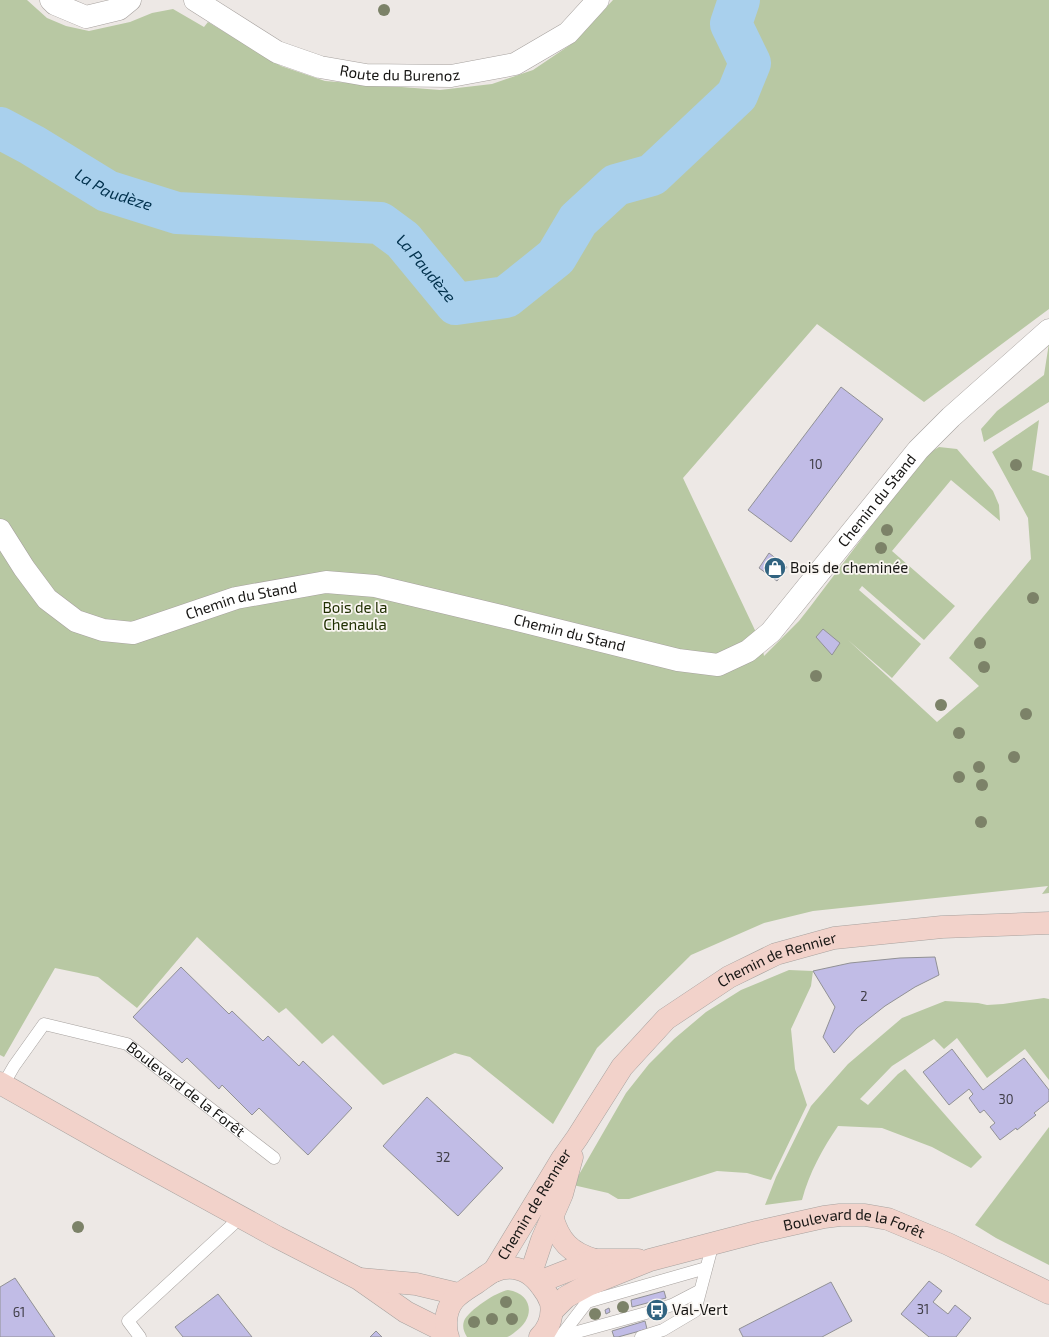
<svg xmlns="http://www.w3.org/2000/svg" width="1049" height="1337" viewBox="0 0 1049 1337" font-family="'Exo 2',sans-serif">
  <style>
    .green { fill: #b8c8a3 }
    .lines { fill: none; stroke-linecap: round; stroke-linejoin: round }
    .river { stroke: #a9d0ed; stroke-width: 42 }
    .building { fill: #c1bce6; stroke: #919195 }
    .lane-casing { stroke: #a7a29f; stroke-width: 13 }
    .street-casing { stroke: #a7a29f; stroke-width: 23 }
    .secondary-casing { stroke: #a7a29f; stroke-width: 23 }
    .lane { stroke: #fff; stroke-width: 12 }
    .street { stroke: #fff; stroke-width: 22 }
    .secondary { stroke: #f2d2ca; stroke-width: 22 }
    .tree { fill: #7c8268 }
    .labels { text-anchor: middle; stroke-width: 3.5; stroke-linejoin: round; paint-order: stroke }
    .number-label { font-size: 13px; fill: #413f48 }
    .street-label { font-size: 15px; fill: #161513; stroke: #faf6f2 }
    .poi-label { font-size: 15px; fill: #161513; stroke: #faf6f2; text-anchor: start }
    .park-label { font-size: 15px; fill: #202f02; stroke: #faf6f2 }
    .water-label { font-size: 16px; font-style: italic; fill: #00304c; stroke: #faf6f2 }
  </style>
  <rect width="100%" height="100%" fill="#ede8e5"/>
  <!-- green -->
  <g class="green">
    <path d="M0,0H27L47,18L66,26L89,31L130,22L152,13L173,9L204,27L208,22L281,66L325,81L440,90L492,84L533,70L573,43L613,0H1049V309L924,402L817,324L683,478L762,645L764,656L799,621L810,607L915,468L926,455L939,447L957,449L993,491L999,505L1000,521L951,480L892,551L955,606L924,640L862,586L859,590L921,644L892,678L848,640L937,722L979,686L949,658L1031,559L1028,518L992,452L1039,420L1032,470L1049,476V893L1042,894L1048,886L813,911L764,923L691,955L597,1048L553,1124L470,1057L455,1053L383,1085L333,1035L322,1044L286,1008L279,1013L197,937L137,1008L98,977L55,968L4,1057L0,1055Z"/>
    <path d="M1049,343V402L984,442L981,429L997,411L1044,375Z"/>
    <path d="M789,970L813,971L811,986L791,1029L795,1069L807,1105L771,1180L747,1173L717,1171L629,1199H618L608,1193L573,1185L626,1093L649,1064L674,1039L706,1012L741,990Z"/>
    <path d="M1044,998L1049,999V1080L1025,1049L987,1078L957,1038L944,1049L934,1039L892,1066L860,1099L868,1105L898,1074L905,1069L982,1157L971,1168L932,1147L882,1128L838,1126C823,1148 809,1173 802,1200L765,1205L776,1177L811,1106L848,1064L902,1018L945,1001L978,1003L987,1005L1003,1004Z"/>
    <path d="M1049,1127V1265L996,1238L975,1225Z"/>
    <path d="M508,1290C534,1294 535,1319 515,1332C513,1334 510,1336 507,1337C499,1337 476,1337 467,1337C464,1332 462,1327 464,1321C469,1310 496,1292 508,1290Z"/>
  </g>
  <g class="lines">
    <!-- river -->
    <path class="river" id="s1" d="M0,128L32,145L107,191L177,213L380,223L403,240L456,304L506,297L556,257L578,220L616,185L652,175L737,95L750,63L731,24L739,0"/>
  </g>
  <!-- building -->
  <g class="building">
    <path d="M841,387L883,419L791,542L748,510Z"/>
    <path d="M769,553L787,567L777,581L759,568Z"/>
    <path d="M823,629L840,643L832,655L816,637Z"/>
    <path d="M935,957L939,975L915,987L885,1006L857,1028L834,1053L823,1037L835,1007L813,971L850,963L900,958Z"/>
    <path d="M181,967L229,1014L232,1011L263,1041L268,1036L299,1066L303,1061L352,1108L308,1155L259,1108L252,1115L222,1085L219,1089L187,1058L182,1063L133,1017Z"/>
    <path d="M952,1049L983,1090L1024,1058L1049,1090V1101L1034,1113L1036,1115L1017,1130L1016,1128L1000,1140L990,1127L995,1123L984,1110L980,1113L969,1098L973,1094L969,1089L949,1105L923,1072Z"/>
    <path d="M427,1097L503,1168L458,1216L383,1146Z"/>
    <path d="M15,1278L55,1337H0V1287Z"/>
    <path d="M929,1281L942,1291L933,1302L948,1314L955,1305L971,1318L956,1337H929L901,1314Z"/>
    <path d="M831,1282L852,1321L822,1337H743L739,1329Z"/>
    <path d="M664,1291L666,1298L632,1307L631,1300Z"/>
    <path d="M218,1294L252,1337H183L175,1327Z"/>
    <path d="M609,1308L610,1312L606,1314L605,1310Z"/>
    <path d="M645,1321L647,1329L618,1337H614L612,1331Z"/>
    <path d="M376,1331L382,1337H370Z"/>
  </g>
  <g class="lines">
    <!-- lane casing -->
    <g class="lane-casing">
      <g id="lane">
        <path id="s2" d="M3,1085L14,1066L44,1024L127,1044L274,1158"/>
        <path d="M561,1336L587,1302L706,1268"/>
        <path d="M140,1337L128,1321L242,1216"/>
        <path d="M559,1337L657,1310L672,1305L699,1291"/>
        <path d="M641,1337L663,1330L695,1311L713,1243"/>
      </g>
    </g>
    <!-- street casing -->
    <g class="street-casing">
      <g id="street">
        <path d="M51,0L55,4L86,17L119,9L130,0"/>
        <path id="s3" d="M195,0L277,52L320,67L366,75L451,76L515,64L568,33L598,0"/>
        <path id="s4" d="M0,530L24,568L47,599L76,621L103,630L133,633L236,598L326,582L375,586L505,617L678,660L718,665L748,651L771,632L918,450L951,417L1049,330"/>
      </g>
    </g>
    <!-- secondary casing -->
    <g class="secondary-casing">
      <g id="secondary">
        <path d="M0,1083L113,1147L277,1237L359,1279L406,1312L446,1332"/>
        <path d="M552,1216C559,1241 570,1253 595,1260"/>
        <path id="s5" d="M494,1271L562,1159L577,1138L622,1067L666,1019L729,977L776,954L834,938L942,927L1049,923"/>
        <path d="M531,1273L542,1240L562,1194L572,1157"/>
        <path d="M360,1279L416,1284L458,1294"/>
        <path d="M539,1282L595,1260H638"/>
        <path id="s6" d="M552,1311L566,1297L588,1285L650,1260L757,1232L824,1217L840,1215H865L888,1219L948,1244L1049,1293"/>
        <path d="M448,1337C446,1332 446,1327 446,1322C447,1300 459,1294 476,1283C482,1279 488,1274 494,1271C514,1263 531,1271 542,1287C546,1292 549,1297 551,1303C553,1316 549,1328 540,1337"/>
      </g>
    </g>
    <!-- lane -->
    <use href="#lane" class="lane"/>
    <!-- street -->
    <use href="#street" class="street"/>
    <!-- secondary -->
    <use href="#secondary" class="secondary"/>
  </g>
  <!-- trees -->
  <g class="tree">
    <circle cx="384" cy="10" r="6"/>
    <circle cx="1016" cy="465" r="6"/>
    <circle cx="887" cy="530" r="6"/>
    <circle cx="881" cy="548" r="6"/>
    <circle cx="1033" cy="598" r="6"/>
    <circle cx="980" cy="643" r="6"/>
    <circle cx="984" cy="667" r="6"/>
    <circle cx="816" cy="676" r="6"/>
    <circle cx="941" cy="705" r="6"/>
    <circle cx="1026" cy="714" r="6"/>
    <circle cx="959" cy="733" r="6"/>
    <circle cx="1014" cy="757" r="6"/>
    <circle cx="979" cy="767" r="6"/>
    <circle cx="959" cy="777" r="6"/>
    <circle cx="982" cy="785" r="6"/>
    <circle cx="981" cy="822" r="6"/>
    <circle cx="78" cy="1227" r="6"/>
    <circle cx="506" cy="1302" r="6"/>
    <circle cx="623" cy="1307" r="6"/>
    <circle cx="595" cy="1314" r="6"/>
    <circle cx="492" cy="1319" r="6"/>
    <circle cx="512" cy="1319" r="6"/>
    <circle cx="474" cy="1322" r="6"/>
  </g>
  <!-- icons -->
  <defs>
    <g id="shop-disc" transform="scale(1.15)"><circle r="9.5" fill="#316380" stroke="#faf6f2"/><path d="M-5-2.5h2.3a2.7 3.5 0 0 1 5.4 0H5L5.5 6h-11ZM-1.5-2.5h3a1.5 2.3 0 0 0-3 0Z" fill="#fff"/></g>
    <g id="bus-disc" transform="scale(1.15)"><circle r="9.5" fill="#316380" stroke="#faf6f2"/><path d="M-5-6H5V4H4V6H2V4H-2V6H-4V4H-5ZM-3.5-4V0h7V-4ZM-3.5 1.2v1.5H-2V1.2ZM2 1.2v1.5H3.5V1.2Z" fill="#fff"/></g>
  </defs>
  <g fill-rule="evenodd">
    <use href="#shop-disc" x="775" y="568"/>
    <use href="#bus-disc" x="657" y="1310"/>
  </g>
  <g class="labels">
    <!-- number labels -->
    <g class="number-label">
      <text x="816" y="469">10</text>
      <text x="864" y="1001">2</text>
      <text x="1006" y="1104">30</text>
      <text x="443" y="1162">32</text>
      <text x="923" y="1314">31</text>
      <text x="19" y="1317">61</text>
    </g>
    <!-- street labels -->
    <g class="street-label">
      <text dy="5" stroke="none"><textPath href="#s3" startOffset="223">Route du Burenoz</textPath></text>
      <text dy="5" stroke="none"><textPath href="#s4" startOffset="1012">Chemin du Stand</textPath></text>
      <text dy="5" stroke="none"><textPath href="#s4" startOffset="292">Chemin du Stand</textPath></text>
      <text dy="5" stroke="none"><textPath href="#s4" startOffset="628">Chemin du Stand</textPath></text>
      <text dy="5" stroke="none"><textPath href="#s5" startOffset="433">Chemin de Rennier</textPath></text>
      <text dy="5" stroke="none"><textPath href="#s2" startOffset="233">Boulevard de la Forêt</textPath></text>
      <text dy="5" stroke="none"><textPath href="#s5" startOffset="78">Chemin de Rennier</textPath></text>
      <text dy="5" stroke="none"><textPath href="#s6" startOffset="322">Boulevard de la Forêt</textPath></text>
    </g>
    <!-- poi labels -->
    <g class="poi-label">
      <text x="790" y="573">Bois de cheminée</text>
      <text x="672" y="1315">Val-Vert</text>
    </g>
    <!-- park labels -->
    <g class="park-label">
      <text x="355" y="613">Bois de la<tspan x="355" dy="17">Chenaula</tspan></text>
    </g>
    <!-- water labels -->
    <g class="water-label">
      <text dy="6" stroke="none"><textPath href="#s1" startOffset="130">La Paudèze</textPath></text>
      <text dy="6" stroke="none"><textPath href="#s1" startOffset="466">La Paudèze</textPath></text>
    </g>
  </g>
</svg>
